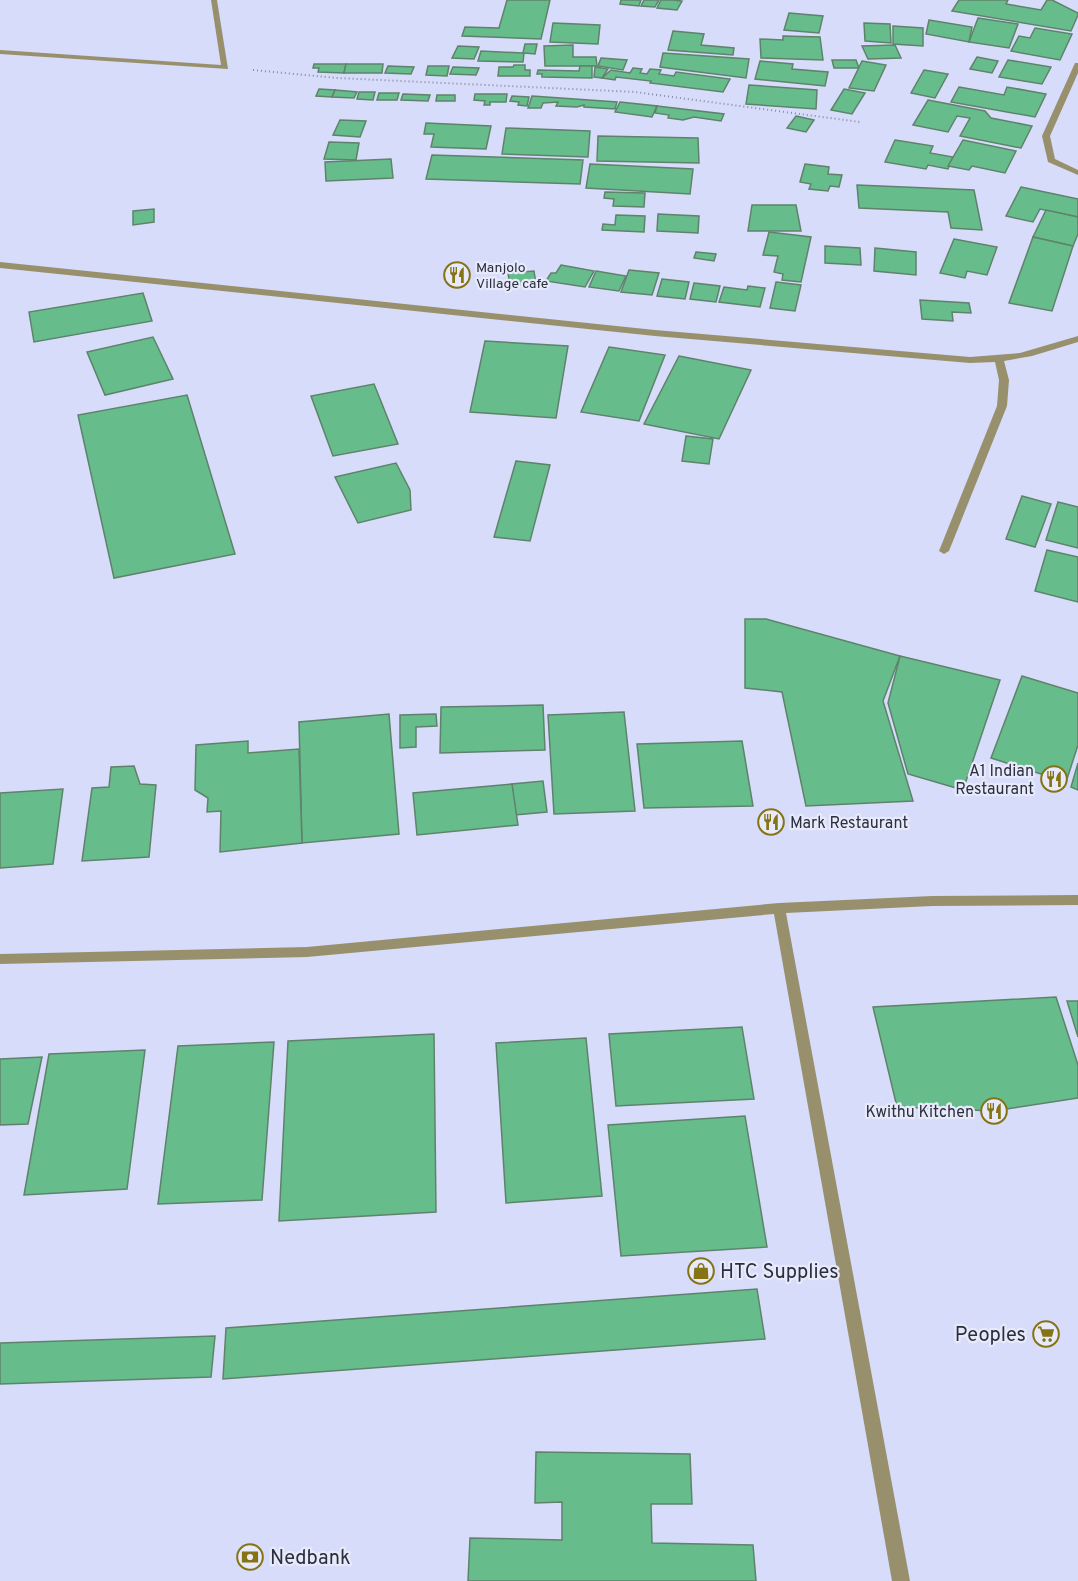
<svg xmlns="http://www.w3.org/2000/svg" width="1078" height="1581" viewBox="0 0 1078 1581" font-family="Overpass,sans-serif">
  <style>
    .building { fill: #66bd8b; stroke: #5f826c; stroke-width: 1.5 }
    .lines { fill: none; stroke-linecap: round; stroke-linejoin: round }
    .path { stroke: #878ba2; stroke-width: 2; stroke-dasharray: 1 3; stroke-linecap: butt }
    .service { fill: #98906c; fill-rule: evenodd }
    .minor { fill: #98906c; fill-rule: evenodd }
    .labels { text-anchor: middle; stroke-width: 4.5; stroke-linejoin: round; paint-order: stroke }
    .far-poi-label { font-size: 14px; fill: #2b2e3c; stroke: #e7eafa; text-anchor: start }
    .poi-label { font-size: 16px; fill: #2b2e3c; stroke: #e7eafa; text-anchor: end }
    .near-poi-label { font-size: 20px; fill: #2b2e3c; stroke: #e7eafa; text-anchor: start }
  </style>
  <rect width="100%" height="100%" fill="#d6dcfa"/>
  <!-- building -->
  <g class="building">
    <path d="M507,0H550L541,39L462,36L465,27L499,28Z"/>
    <path d="M621,0H641L639,6L620,4Z"/>
    <path d="M644,0H659L655,7L641,6Z"/>
    <path d="M661,0H673L682,1L677,10L657,8Z"/>
    <path d="M959,0H1008L1006,4L1041,10L1047,0H1052L1078,13V15L1071,31L952,11Z"/>
    <path d="M789,13L823,16L819,33L784,30Z"/>
    <path d="M978,18L1018,24L1009,48L969,42Z"/>
    <path d="M929,20L972,27L969,42L926,34Z"/>
    <path d="M553,23L600,25L598,44L550,42Z"/>
    <path d="M864,23L890,24L891,43L865,41Z"/>
    <path d="M893,26L923,28V46L893,44Z"/>
    <path d="M1035,28L1072,34L1060,60L1011,51L1019,36L1030,38Z"/>
    <path d="M673,31L704,34L701,45L734,48L733,55L668,50Z"/>
    <path d="M783,36L820,37L823,60L761,58L760,39L783,40Z"/>
    <path d="M525,44H537L535,54L524,53L523,62L478,61L481,51L523,53Z"/>
    <path d="M573,45V57H596L597,66H545L544,46Z"/>
    <path d="M895,45L901,58L868,59L862,46Z"/>
    <path d="M458,46L479,47L474,59L452,58Z"/>
    <path d="M663,53L749,59L746,78L660,67Z"/>
    <path d="M977,57L998,61L992,73L970,69Z"/>
    <path d="M601,58L627,60L623,70L598,66Z"/>
    <path d="M832,60H856L859,68H834Z"/>
    <path d="M1008,60L1051,67L1042,84L999,77Z"/>
    <path d="M760,61L793,64L792,69L828,72L825,86L755,79Z"/>
    <path d="M862,61L886,65L874,91L849,88Z"/>
    <path d="M314,64H346L344,73L318,72L319,68H313Z"/>
    <path d="M346,64H383L382,73H344Z"/>
    <path d="M514,65H525V70H530V76H498L499,67H513Z"/>
    <path d="M388,66L414,67L411,74L385,73Z"/>
    <path d="M428,66H449L447,76L426,75Z"/>
    <path d="M580,66H592V78L542,77V74H537L538,70L579,71Z"/>
    <path d="M453,67L479,68L476,75L450,74Z"/>
    <path d="M595,67L608,69L602,78L594,77Z"/>
    <path d="M633,68L642,69L640,73L647,74L650,69L661,70L659,74L674,76L676,72L730,79L723,92L650,83L651,81L616,77L615,80L602,78L611,70L630,73Z"/>
    <path d="M924,70L948,74L935,98L911,93Z"/>
    <path d="M749,85L817,90L816,109L746,104Z"/>
    <path d="M959,87L1004,95L1007,87L1046,94L1035,117L951,102Z"/>
    <path d="M319,89L335,90L332,97L316,96Z"/>
    <path d="M844,89L865,93L852,114L831,110Z"/>
    <path d="M335,90L357,92L354,98L332,97Z"/>
    <path d="M359,92H375L373,100L357,99Z"/>
    <path d="M379,93H399L397,100H377Z"/>
    <path d="M403,94L430,95L428,101L401,100Z"/>
    <path d="M475,94H507L506,102H490V105H484L485,101L474,100Z"/>
    <path d="M437,95H455V101H436Z"/>
    <path d="M512,96L529,97L527,106L518,105L519,102L510,101Z"/>
    <path d="M532,96L617,102L615,109L584,107V105L577,107L556,106L558,102L543,103L541,108H528Z"/>
    <path d="M928,100L985,111L991,118L1032,126L1021,148L960,136L970,118L957,116L948,132L913,125Z"/>
    <path d="M620,102L657,106L652,117L615,112Z"/>
    <path d="M657,106L724,114L721,121L694,117L683,120L668,118L669,115L655,113Z"/>
    <path d="M796,116L814,120L806,132L787,128Z"/>
    <path d="M340,120L366,121L360,137L333,135Z"/>
    <path d="M426,123L491,126L486,149L431,147L434,134H424Z"/>
    <path d="M506,128L590,131L588,157L502,154Z"/>
    <path d="M598,136L698,138L699,163L597,161Z"/>
    <path d="M895,140L933,146L930,153L953,157L948,169L928,165L926,169L885,162Z"/>
    <path d="M963,140L1016,151L1005,173L972,166L969,170L948,166Z"/>
    <path d="M329,142L359,143L356,160L324,159Z"/>
    <path d="M432,155L583,160L580,184L426,179Z"/>
    <path d="M391,159L393,178L326,181L325,162Z"/>
    <path d="M590,164L693,169L690,194L586,188Z"/>
    <path d="M805,164L829,167L828,174L842,175L839,187L830,186L828,191L809,189L811,184L800,182Z"/>
    <path d="M857,185L974,190L982,230L951,228L948,212L859,208Z"/>
    <path d="M1021,187L1078,199V217L1040,209L1033,222L1006,216Z"/>
    <path d="M605,192L645,193L644,207L613,206L614,199L604,198Z"/>
    <path d="M752,205H796L801,231H748Z"/>
    <path d="M154,209V222L133,225V211Z"/>
    <path d="M1046,210L1078,217V234L1073,246L1033,237Z"/>
    <path d="M658,214L699,216L698,233L657,231Z"/>
    <path d="M616,215L645,216L644,232L602,230L603,224L615,225Z"/>
    <path d="M769,232L811,237L801,282L782,280L783,274L774,272L778,256L763,255Z"/>
    <path d="M1033,237L1073,246L1052,311L1009,303Z"/>
    <path d="M954,239L997,247L987,275L967,271L965,278L940,273Z"/>
    <path d="M825,246L860,248L861,265L825,263Z"/>
    <path d="M875,248L916,252V275L874,271Z"/>
    <path d="M696,252L716,254L714,261L694,258Z"/>
    <path d="M561,265L594,271L585,287L546,281L551,273H556Z"/>
    <path d="M629,270L659,273L652,295L621,292Z"/>
    <path d="M534,271L536,284L510,285L508,273Z"/>
    <path d="M596,271L626,276L619,291L589,287Z"/>
    <path d="M662,279L689,282L685,299L657,296Z"/>
    <path d="M776,282L801,285L795,311L770,308Z"/>
    <path d="M694,283L720,286L716,302L690,299Z"/>
    <path d="M748,286L765,288L760,307L719,302L724,287L747,290Z"/>
    <path d="M143,293L152,321L34,342L29,312Z"/>
    <path d="M920,300L969,303L971,313L952,312L953,321L922,319Z"/>
    <path d="M153,337L173,379L105,395L87,352Z"/>
    <path d="M485,341L568,346L556,418L470,412Z"/>
    <path d="M609,347L665,355L639,421L581,412Z"/>
    <path d="M679,356L751,370L719,439L644,424Z"/>
    <path d="M374,384L398,444L333,456L311,396Z"/>
    <path d="M187,395L235,554L114,578L78,415Z"/>
    <path d="M686,436L713,439L709,464L682,461Z"/>
    <path d="M516,461L550,465L530,541L494,537Z"/>
    <path d="M396,463L410,490L411,510L358,523L335,477Z"/>
    <path d="M1022,496L1051,504L1035,547L1006,539Z"/>
    <path d="M1058,502L1078,507V548L1046,540Z"/>
    <path d="M1047,550L1078,557V602L1035,591Z"/>
    <path d="M745,619H766L900,656L883,701L913,801L806,806L782,692L745,688Z"/>
    <path d="M900,656L1000,680L963,790L908,774L888,703Z"/>
    <path d="M1022,676L1078,693V745L1066,782L991,758Z"/>
    <path d="M543,705L545,750L440,753L441,707Z"/>
    <path d="M624,712L635,811L554,814L548,715Z"/>
    <path d="M389,714L399,834L302,843L299,722Z"/>
    <path d="M436,714L437,726L416,727V747L400,748V715Z"/>
    <path d="M248,741V753L299,749L302,843L220,852L221,811L207,812L208,798L195,790L196,745Z"/>
    <path d="M742,741L753,806L644,808L637,744Z"/>
    <path d="M1078,763V790L1071,787Z"/>
    <path d="M134,766L140,784L156,785L149,857L82,861L92,788L109,787L111,767Z"/>
    <path d="M543,781L547,812L515,815L512,784Z"/>
    <path d="M512,784L518,825L417,835L413,793Z"/>
    <path d="M63,789L53,864L0,868V793Z"/>
    <path d="M1056,997L1078,1065V1098L994,1111L897,1107L873,1007Z"/>
    <path d="M1067,1001H1078V1037Z"/>
    <path d="M742,1027L754,1099L616,1106L609,1034Z"/>
    <path d="M434,1034L436,1212L279,1221L288,1041Z"/>
    <path d="M586,1038L602,1196L506,1203L496,1043Z"/>
    <path d="M274,1042L262,1200L158,1204L178,1046Z"/>
    <path d="M145,1050L127,1189L24,1195L49,1054Z"/>
    <path d="M42,1057L28,1124L0,1125V1059Z"/>
    <path d="M745,1116L767,1247L621,1256L608,1125Z"/>
    <path d="M757,1289L765,1339L223,1379L226,1328Z"/>
    <path d="M215,1336L211,1377L0,1384V1343Z"/>
    <path d="M536,1452L690,1454L692,1504H651L652,1543L753,1545L756,1581H468L470,1538L562,1540V1502L535,1503Z"/>
  </g>
  <g class="lines">
    <!-- path -->
    <path class="path" d="M253,70L337,78L635,92L860,122"/>
    <!-- service -->
    <g class="service">
      <path d="M1075,63H1078V73L1050,136L1055,159L1078,170V175L1048,162L1042,136Z"/>
      <path d="M0,262L655,330L970,357L1020,353L1078,336V342L1032,356L1004,361L1009,380L1007,406L949,551L944,554L939,551L997,406L999,380L995,362L970,363L655,336L0,268Z"/>
      <path d="M1078,895V905L932,906L786,913L910,1581H892L774,914L307,957L0,964V954L307,947L779,903L932,896Z"/>
    </g>
    <!-- minor -->
    <path class="minor" d="M211,0H217L228,69L0,54V50L221,65Z"/>
  </g>
  <!-- icons -->
  <defs>
    <g id="restaurant-ring" transform="scale(1.35)"><circle r="9.5" fill="#e7eafa" stroke="#857314" stroke-width="1.5"/><path d="M-5-6h1v4h1v-4h1v4h1v-4h1v5L-1.5 .5V6h-2V.5L-5-1ZM5-6V6H3V1.5H1.5Q1.5-4 5-6Z" fill="#857314"/></g>
    <g id="shop-ring" transform="scale(1.35)"><circle r="9.5" fill="#e7eafa" stroke="#857314" stroke-width="1.5"/><path d="M-5-2.5h2.3a2.7 3.5 0 0 1 5.4 0H5L5.5 6h-11ZM-1.5-2.5h3a1.5 2.3 0 0 0-3 0Z" fill="#857314"/></g>
    <g id="supermarket-ring" transform="scale(1.35)"><circle r="9.5" fill="#e7eafa" stroke="#857314" stroke-width="1.5"/><path d="M-6-5.5h2.5l.6 2H6L4.5 2H-2.5L-4.4-4H-6ZM-1.5 3.2a1.3 1.3 0 1 0 .1 0ZM3 3.2a1.3 1.3 0 1 0 .1 0Z" fill="#857314"/></g>
    <g id="bank-ring" transform="scale(1.35)"><circle r="9.5" fill="#e7eafa" stroke="#857314" stroke-width="1.5"/><path d="M-6-4H6V4H-6ZM0-2.3a2.3 2.3 0 1 0 0 4.6a2.3 2.3 0 1 0 0-4.6Z" fill="#857314"/></g>
  </defs>
  <g fill-rule="evenodd">
    <use href="#restaurant-ring" x="457" y="275"/>
    <use href="#restaurant-ring" x="1054" y="779"/>
    <use href="#restaurant-ring" x="771" y="822"/>
    <use href="#restaurant-ring" x="994" y="1111"/>
    <use href="#shop-ring" x="701" y="1271"/>
    <use href="#supermarket-ring" x="1046" y="1334"/>
    <use href="#bank-ring" x="250" y="1557"/>
  </g>
  <g class="labels">
    <!-- far-poi labels -->
    <g class="far-poi-label">
      <text x="476" y="272">Manjolo<tspan x="476" dy="16">Village cafe</tspan></text>
    </g>
    <!-- poi labels -->
    <g class="poi-label">
      <text x="1034" y="776">A1 Indian<tspan x="1034" dy="18">Restaurant</tspan></text>
      <text x="790" y="828" text-anchor="start">Mark Restaurant</text>
      <text x="974" y="1117">Kwithu Kitchen</text>
    </g>
    <!-- near-poi labels -->
    <g class="near-poi-label">
      <text x="720" y="1278">HTC Supplies</text>
      <text x="1026" y="1341" text-anchor="end">Peoples</text>
      <text x="270" y="1564">Nedbank</text>
    </g>
  </g>
</svg>
